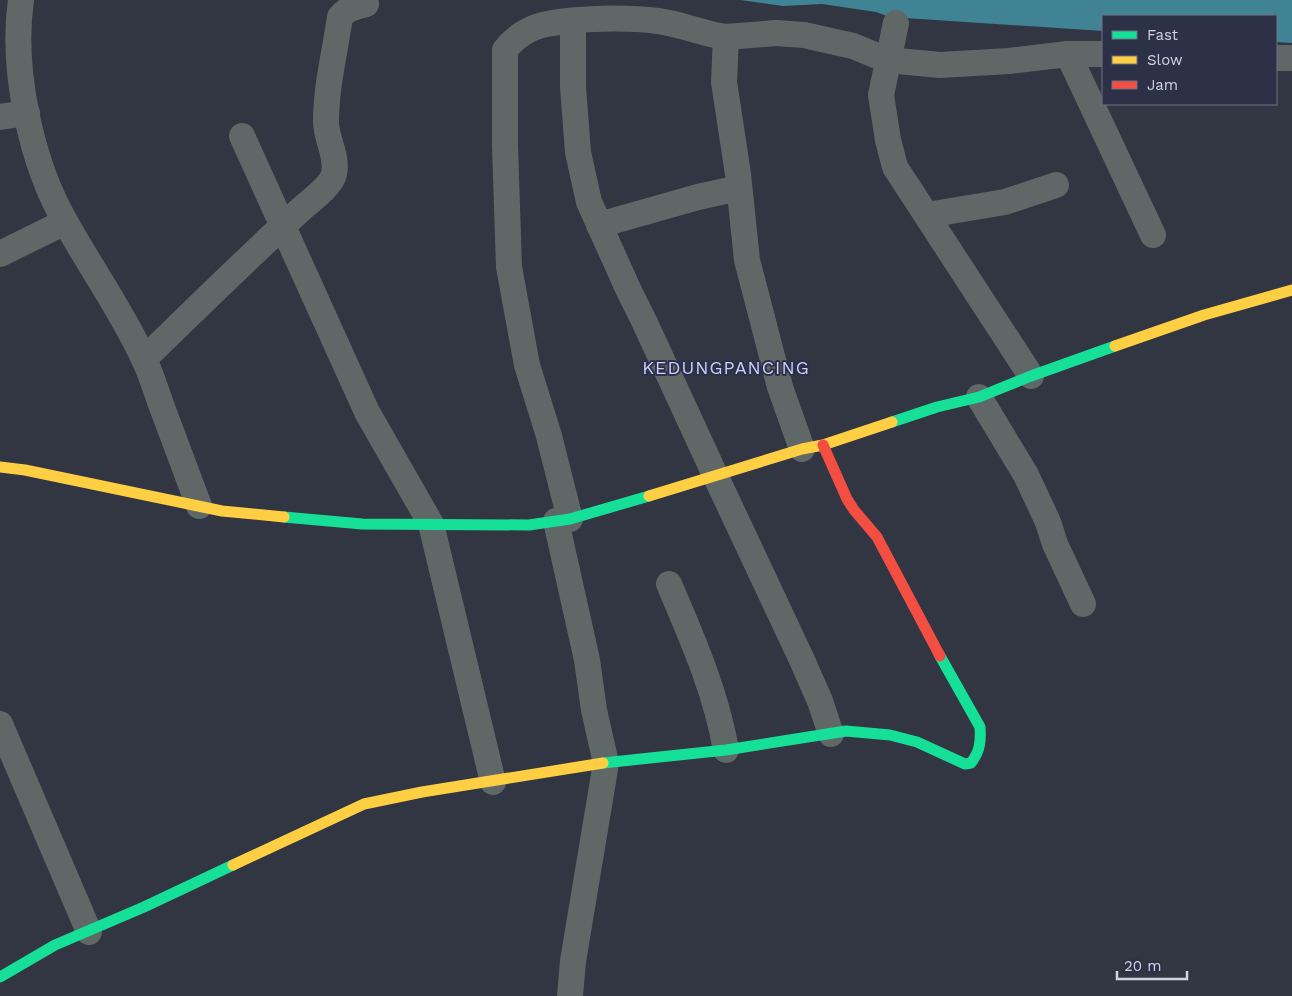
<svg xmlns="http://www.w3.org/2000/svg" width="1292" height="996" viewBox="0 0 1292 996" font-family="'Work Sans',sans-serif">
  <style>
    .water { fill: #408395 }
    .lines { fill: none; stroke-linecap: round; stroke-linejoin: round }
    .street { stroke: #606867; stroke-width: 26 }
    .fast { stroke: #16e098; stroke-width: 11 }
    .slow { stroke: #ffcf43; stroke-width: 11 }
    .jam { stroke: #f24e42; stroke-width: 11 }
    .labels { text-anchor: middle; stroke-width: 4; stroke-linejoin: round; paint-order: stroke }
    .quarter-label { font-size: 18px; letter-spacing: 1px; fill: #cbd1fc; stroke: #2c3148 }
  </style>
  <rect width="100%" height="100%" fill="#323542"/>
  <!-- water -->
  <path class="water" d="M740,0H1292V43L1276,42V16H1103V31L890,17L876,12L822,4L783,6Z"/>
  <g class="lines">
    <!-- street -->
    <g class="street">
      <path d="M21,0C11,69 31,163 66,223C91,268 121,310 143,357C151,373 156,391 162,407C174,440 187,473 199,506"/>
      <path d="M573,22V87L578,152L589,202L629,291L644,321L716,477L802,660L820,701L831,734"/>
      <path d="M896,23L881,95L888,140L895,167L1031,376"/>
      <path d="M726,37L776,33L804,35L853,46L887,60L940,65L1009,61L1068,54H1103"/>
      <path d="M1068,54L1153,235"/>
      <path d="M1276,58H1292"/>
      <path d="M0,117L27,113"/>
      <path d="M242,136L367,412L431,524L493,782"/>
      <path d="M927,215L1005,202L1056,185"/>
      <path d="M599,225L698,197L739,188"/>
      <path d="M0,254L65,222"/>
      <path d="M144,359C195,310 245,260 298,212C307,203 331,187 334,174C338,156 326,139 326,122C326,86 335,52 340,17C347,8 356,7 366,4"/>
      <path d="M979,397L1026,475L1048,522L1055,544L1083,604"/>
      <path d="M570,519L549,436L527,365L509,267L505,146V50C515,37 530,27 547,24C579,18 626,17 658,21C682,24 703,34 726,37L724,82L738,174L747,260L780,387L802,449"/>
      <path d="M556,521L587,660L594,710L606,763L573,961L570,996"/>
      <path d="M669,584C692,638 716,692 726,750"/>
      <path d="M0,724L89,932"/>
    </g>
    <!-- fast -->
    <g class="fast">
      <path d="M892,422L937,407L979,397L1031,376L1115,346"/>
      <path d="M284,517L362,524L529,525L570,519L649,496"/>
      <path d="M603,763L726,750L846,731L890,735L917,742L965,764L971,763C980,751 981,742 980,727L940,656"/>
      <path d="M0,977L55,945L144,907L233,865"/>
    </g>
    <!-- slow -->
    <g class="slow">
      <path d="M1115,346L1204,315L1292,290"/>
      <path d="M0,467L25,470L222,511L284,517"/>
      <path d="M649,496L802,449L823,445L892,422"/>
      <path d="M233,865L364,804L422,792L603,763"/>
    </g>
    <!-- jam -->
    <path class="jam" d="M823,445L847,499L854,510L877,537L940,656"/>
  </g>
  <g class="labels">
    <!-- quarter labels -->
    <g class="quarter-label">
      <text x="726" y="374">KEDUNGPANCING</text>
    </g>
  </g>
  <!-- legend -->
  <rect x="1102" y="15" width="175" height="90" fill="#2c3148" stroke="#6e7286"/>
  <rect x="1112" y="31" width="25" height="8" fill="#16e098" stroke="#6e7286"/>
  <text x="1147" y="40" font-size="15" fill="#d0d4e3">Fast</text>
  <rect x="1112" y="56" width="25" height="8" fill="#ffcf43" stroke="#6e7286"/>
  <text x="1147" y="65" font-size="15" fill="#d0d4e3">Slow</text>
  <rect x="1112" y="81" width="25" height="8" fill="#f24e42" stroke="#6e7286"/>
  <text x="1147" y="90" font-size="15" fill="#d0d4e3">Jam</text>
  <!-- scale -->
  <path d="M1117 971v8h70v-8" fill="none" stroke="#d0d4e3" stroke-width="2.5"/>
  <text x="1124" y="971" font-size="15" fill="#d0d4e3" stroke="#2c3148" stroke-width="4" paint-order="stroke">20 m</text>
</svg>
